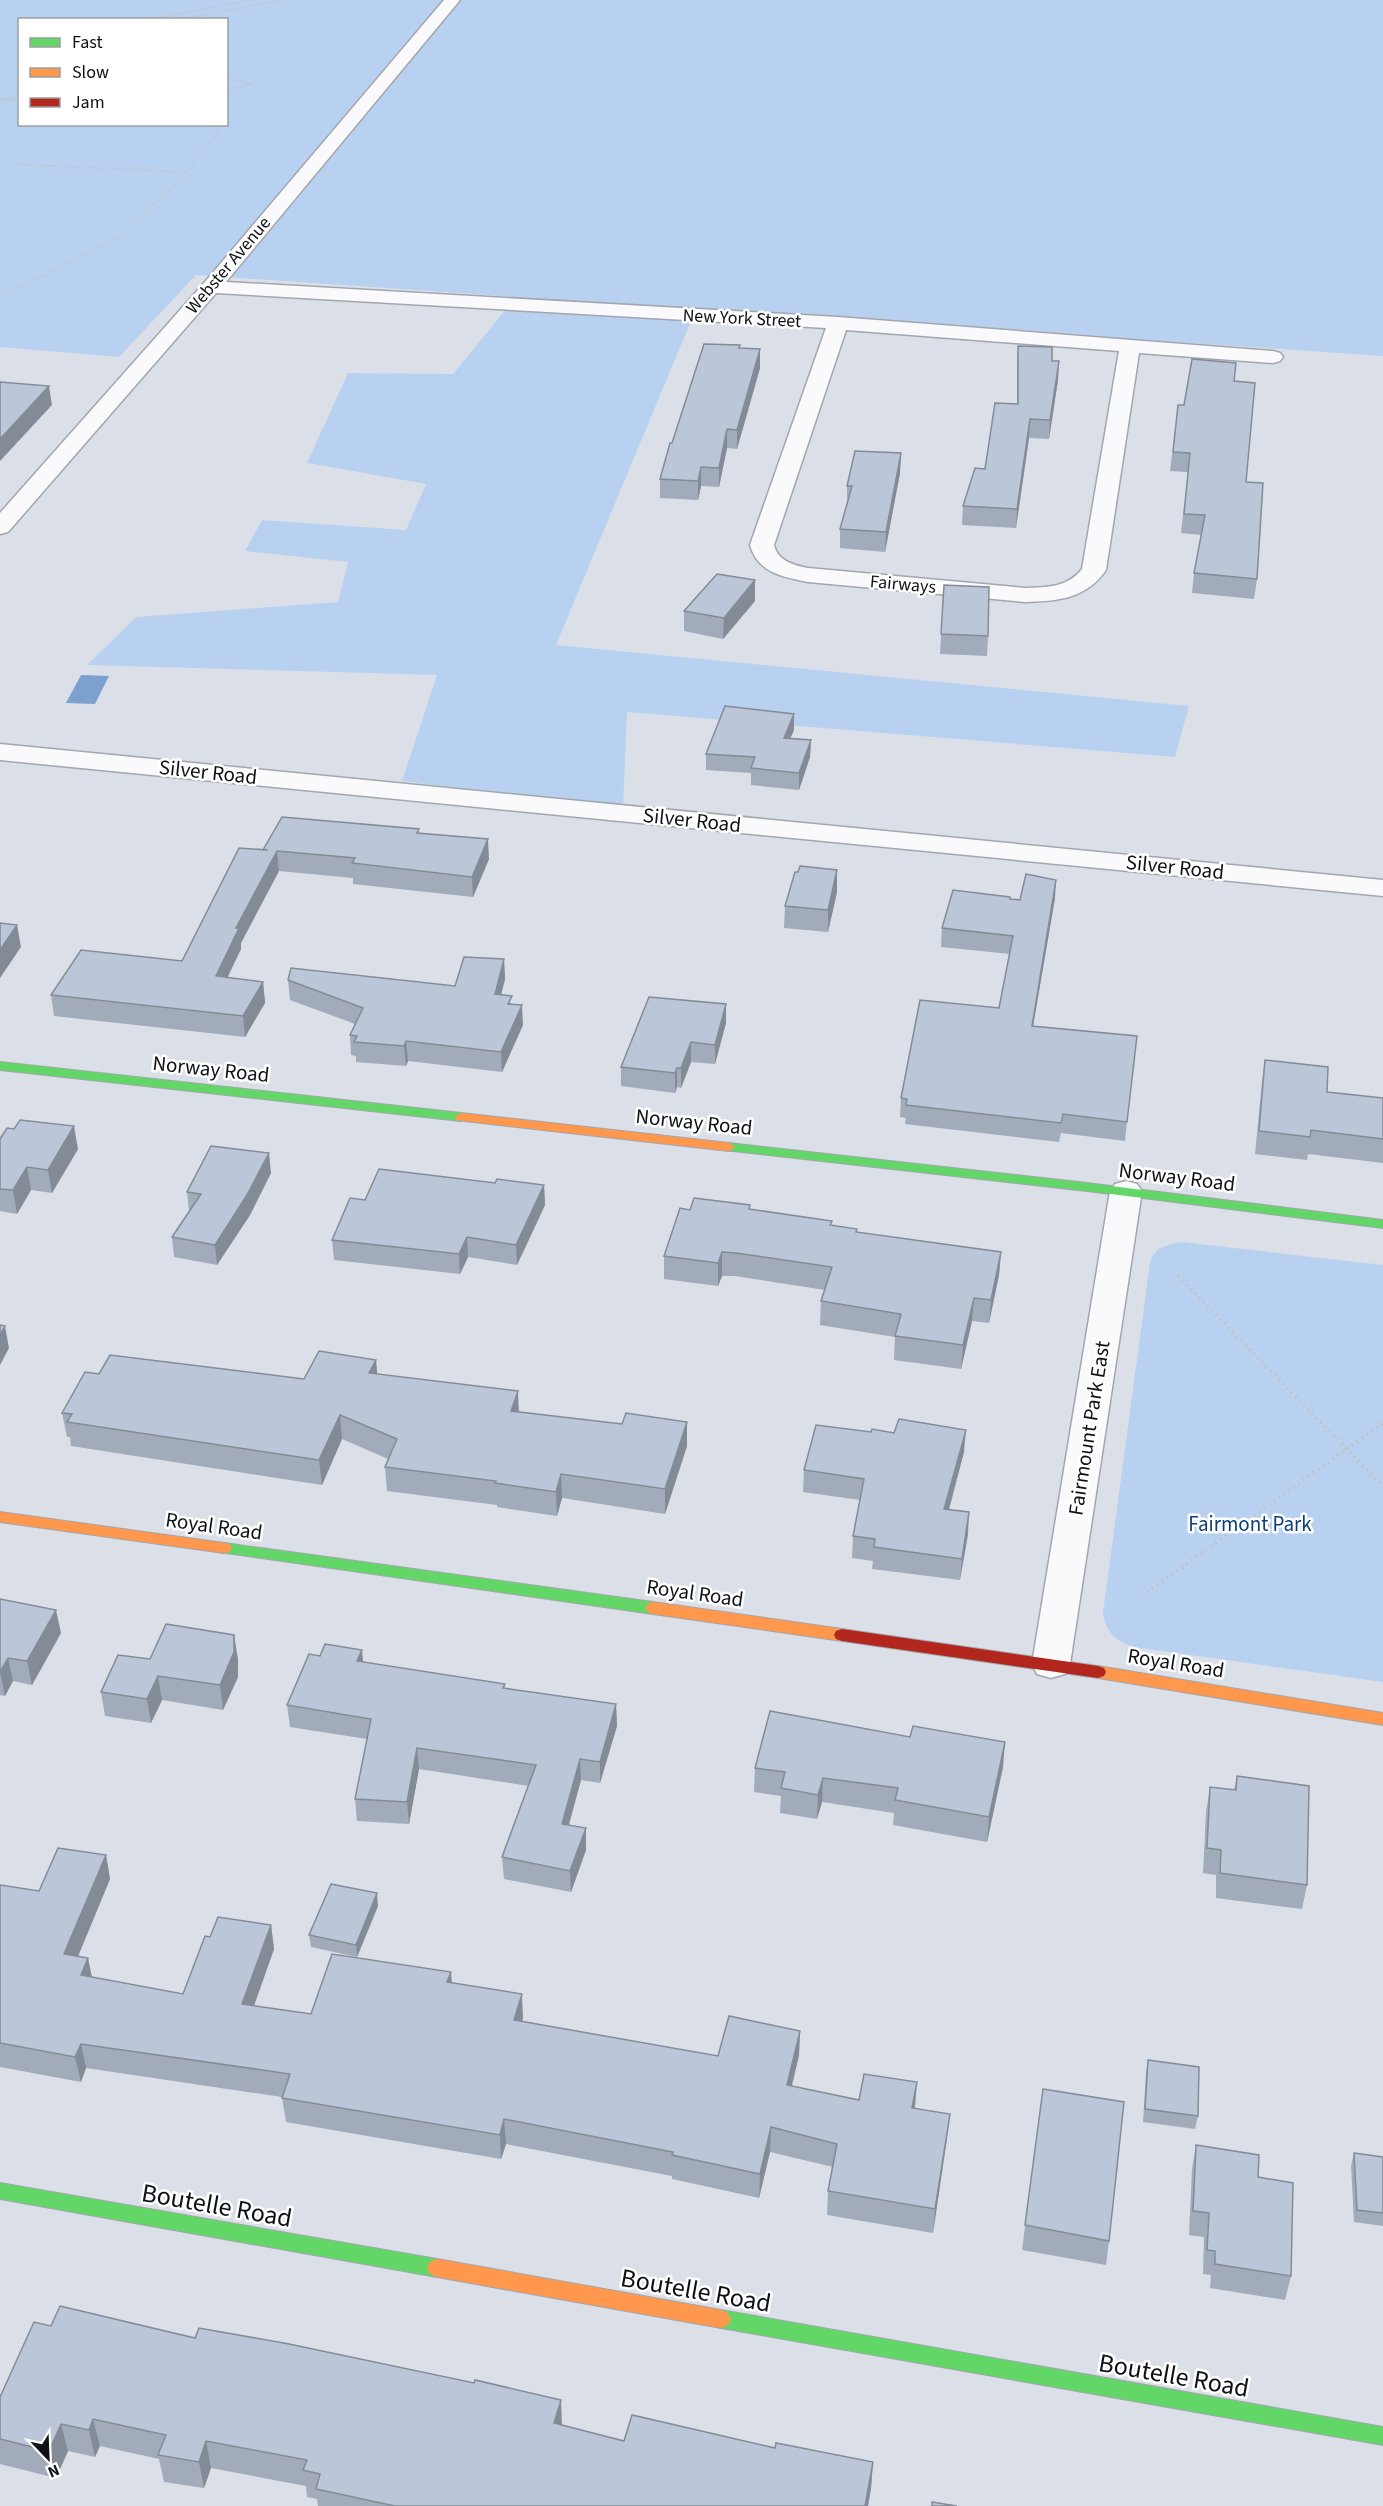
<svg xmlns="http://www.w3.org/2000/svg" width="1383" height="2506" viewBox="0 0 1383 2506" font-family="'Source Sans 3',sans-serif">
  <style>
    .green { fill: #b9d1f1; fill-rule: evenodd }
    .water { fill: #7ca0d0 }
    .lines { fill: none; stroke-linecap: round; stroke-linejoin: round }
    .street-casing { stroke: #a2a6ad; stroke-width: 3 }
    .fast-casing { stroke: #a2a6ad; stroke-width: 2 }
    .slow-casing { stroke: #a2a6ad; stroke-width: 2 }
    .jam-casing { stroke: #a2a6ad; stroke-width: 2 }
    .path-far1 { stroke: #c0c2c5; stroke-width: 2; stroke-dasharray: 1 2; stroke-linecap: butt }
    .path { stroke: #c0c2c5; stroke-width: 4; stroke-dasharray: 1.5 4.5; stroke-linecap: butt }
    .street { fill: #fafafc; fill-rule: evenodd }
    .fast { fill: #63d668; fill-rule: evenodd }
    .slow { fill: #ff974d; fill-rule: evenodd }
    .jam { fill: #b3261e; fill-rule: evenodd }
    .wall { fill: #a1abba }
    .shaded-wall { fill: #838b97 }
    .building { fill: #bbc7d8; stroke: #838b97; stroke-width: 1.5 }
    .labels { text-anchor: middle; stroke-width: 5; stroke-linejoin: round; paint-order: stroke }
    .far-street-label { font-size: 18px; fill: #0d1015; stroke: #fff }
    .street-label { font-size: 21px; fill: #0d1015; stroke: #fff }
    .park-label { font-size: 21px; fill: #0d407b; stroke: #fff }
    .near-street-label { font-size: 26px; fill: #0d1015; stroke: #fff }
  </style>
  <rect width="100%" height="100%" fill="#dbe0e8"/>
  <!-- green -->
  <g class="green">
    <path d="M0,0H1383V356L696,309L556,645L1189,706L1175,757L627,712L623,808L402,781L437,675L87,665L136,617L338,602L348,562L245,551L262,520L406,530L426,484L307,463L348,373L453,374L516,297L196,275L119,357L0,347ZM20,20H226V124H20Z"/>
    <path d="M1181,1242L1383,1265V1682L1133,1647C1115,1640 1106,1633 1103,1613L1150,1262C1155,1247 1166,1245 1181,1242Z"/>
  </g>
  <!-- water -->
  <path class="water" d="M81,675L109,676L95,704L66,703Z"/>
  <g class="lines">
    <!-- street casing -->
    <g class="street-casing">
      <g id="street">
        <path d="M444,0H460L226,282L838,317L1273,351L1280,353L1283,357L1280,361L1273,363L1139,353L1106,570C1086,599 1058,601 1025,602L808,582C783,577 758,573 750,545L826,328L216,293L8,532L0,534V513L204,283ZM846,330L1119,351L1082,569C1067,588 1047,587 1025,588L808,568C793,565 778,561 774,545Z"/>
        <path d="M0,744L1383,880V896L0,760Z"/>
        <path d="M1126,1181L1137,1184L1142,1191L1070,1664L1065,1674L1051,1678L1037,1674L1032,1664L1110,1191L1115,1184Z"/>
      </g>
    </g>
    <!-- fast casing -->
    <g class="fast-casing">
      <g id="fast">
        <path d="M0,1062L461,1113L467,1117L461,1121L0,1070Z"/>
        <path d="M729,1143L1087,1183L1383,1220V1228L1087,1191L724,1150L723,1147Z"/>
        <path d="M224,1543L653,1602L658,1604L661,1608L658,1612L653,1614L219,1552L216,1548L219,1544Z"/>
        <path d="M0,2183L437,2259L444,2262L447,2268L444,2274L437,2277L0,2199Z"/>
        <path d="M721,2310L1383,2427V2445L721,2328L714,2325L711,2319L714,2313Z"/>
      </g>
    </g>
    <!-- slow casing -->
    <g class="slow-casing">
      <g id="slow">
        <path d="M461,1113L729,1143L735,1147L729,1151L456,1120L455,1117Z"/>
        <path d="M0,1512L224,1543L229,1544L232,1548L229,1552L224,1553L0,1522Z"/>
        <path d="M653,1602L842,1629L848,1631L850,1635L848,1639L842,1641L653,1614L648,1612L645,1608L648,1604Z"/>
        <path d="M1098,1666L1383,1713V1725L1098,1678L1092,1676L1090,1672L1092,1668Z"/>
        <path d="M437,2259L721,2310L728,2313L731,2319L728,2325L721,2328L437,2277L430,2274L427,2268L430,2262Z"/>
      </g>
    </g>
    <!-- jam casing -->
    <g class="jam-casing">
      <path id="jam" d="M842,1629L1098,1666L1104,1668L1106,1672L1104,1676L1098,1678L842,1641L836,1639L834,1635L836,1631Z"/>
    </g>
    <!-- path-far1 -->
    <g class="path-far1">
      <path d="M144,20L254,0"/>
      <path d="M177,20L283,0"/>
      <path d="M226,78L252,83L226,92"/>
      <path d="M0,99L20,100"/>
      <path d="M0,104L20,92"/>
      <path d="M10,164L185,172"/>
      <path d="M0,297L118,238L181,178L216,136L219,130L214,124"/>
    </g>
    <!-- path -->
    <g class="path">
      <path d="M1178,1276L1383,1486"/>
      <path d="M1147,1592L1383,1423"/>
    </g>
    <!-- street -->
    <use href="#street" class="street"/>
    <!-- fast -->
    <use href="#fast" class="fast"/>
    <!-- slow -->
    <use href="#slow" class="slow"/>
    <!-- jam -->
    <use href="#jam" class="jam"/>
  </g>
  <!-- wall -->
  <g class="wall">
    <path d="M740,345V348L760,349V368L737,449L727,448L719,487L701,486L698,500L660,498V479L672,443Z"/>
    <path d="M1018,346L1052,361H1059L1058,380L1049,439L1029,438L1016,528L962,525L963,506L985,469L1017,404V364Z"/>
    <path d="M1234,381L1257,579L1254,599L1192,593L1194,573L1202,535L1181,533L1188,472L1170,471L1178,405H1184Z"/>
    <path d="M901,453L900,473L885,552L840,548V529L847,506V486Z"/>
    <path d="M944,585L988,636L987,656L940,654Z"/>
    <path d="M755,601L723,639L684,631V611Z"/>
    <path d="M794,714V730L790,738L811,740L810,757L799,790L751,785V773L706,770V754Z"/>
    <path d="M419,829V833L489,859L473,897L353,884V878L279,871L241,943V949L227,978L263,982L265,1003L245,1037L54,1016L51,995L182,961L263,850Z"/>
    <path d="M837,870V892L828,932L784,928L785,906Z"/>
    <path d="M1055,898L1033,1026L1127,1122L1125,1141L1061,1133L1059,1142L905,1124L906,1118L900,1117L901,1098L999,1008L1010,954L941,947L942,928L1010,899L1020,900Z"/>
    <path d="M504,959L505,979L501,995L512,1004L523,1025L502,1072L408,1061L406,1066L356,1062V1056L351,1055L350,1035L355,1024L290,1000L288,980L455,986Z"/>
    <path d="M726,1023L715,1064L691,1062L681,1088L677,1087L675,1093L621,1086V1067Z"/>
    <path d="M1265,1060L1327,1092L1383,1098V1163L1308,1154L1307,1160L1255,1154L1262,1082Z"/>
    <path d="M0,1139L78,1149L52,1193L31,1190L17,1214L0,1211Z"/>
    <path d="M271,1173L250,1215L217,1265L174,1257L172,1237L189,1211L187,1192Z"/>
    <path d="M495,1183L544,1185L545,1205L517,1265L468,1257L460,1274L334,1260L332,1240L365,1200Z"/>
    <path d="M750,1205V1209L832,1226L857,1229V1232L1001,1252L999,1275L989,1323L972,1321L961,1369L894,1360L895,1337L820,1325L821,1301L825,1290L735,1276H722L718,1286L664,1279V1256Z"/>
    <path d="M376,1360L377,1374L519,1412L687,1446L665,1514L562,1498L557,1516L497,1507V1505L387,1491L385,1467L388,1459L342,1439L322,1485L71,1446L70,1437H67L62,1413L99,1374L304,1379Z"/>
    <path d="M964,1452L949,1510L968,1534L960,1580L872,1569L873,1561L852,1558L853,1536L860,1500L803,1492L804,1470Z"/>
    <path d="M0,1599L61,1633L32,1685L13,1681L5,1696L0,1695Z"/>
    <path d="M150,1659H238V1677L223,1710L162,1700L151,1723L105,1716L101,1692Z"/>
    <path d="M363,1662L505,1684V1688L616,1704L617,1726L600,1783L581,1780L569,1825L586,1828V1850L571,1892L504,1879L502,1857L529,1786L419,1769L409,1824L357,1821L355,1799L367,1739L290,1727L287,1705Z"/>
    <path d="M1003,1767L987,1842L893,1825L894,1813L822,1802L817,1819L780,1813L781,1796L754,1792L755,1768Z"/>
    <path d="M1237,1776L1307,1885L1302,1909L1216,1898V1875L1203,1873L1206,1812L1210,1787L1234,1790Z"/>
    <path d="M106,1855L110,1879L78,1956L92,1977L183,1994L210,1937L271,1925L274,1949L254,2006L311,2014L452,1983L523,2018L522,2021L718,2056L800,2031L799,2055L792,2086L859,2100L914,2108L947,2138L933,2233L827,2215L828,2191L833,2167L770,2152L759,2198L672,2179V2176L506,2144L501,2159L286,2122L282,2097L86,2068L81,2082L0,2067V1885L39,1891Z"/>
    <path d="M378,1906L357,1957L311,1947L309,1935Z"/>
    <path d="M1148,2060L1198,2116L1195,2129L1143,2122L1146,2073Z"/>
    <path d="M1043,2089L1109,2241L1106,2265L1022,2250Z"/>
    <path d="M1196,2145L1258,2177L1291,2276L1285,2300L1210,2288L1211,2275L1203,2274L1204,2237L1189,2235L1192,2169Z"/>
    <path d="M1354,2153L1383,2157V2226L1354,2222L1351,2166Z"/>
    <path d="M51,2326L562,2425L624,2441L775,2448L873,2462L871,2488L868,2506H318L317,2499L307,2497L306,2486L211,2468L204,2488L164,2482L159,2459L100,2446L95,2457L68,2451L56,2478L0,2464V2397Z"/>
  </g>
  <!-- shaded-wall -->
  <g class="shaded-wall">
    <path d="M760,349V368L737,449V430Z"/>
    <path d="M1059,361L1058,380L1049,439L1050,420Z"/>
    <path d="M49,386L52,405L0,461V439Z"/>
    <path d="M1030,419L1029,438L1016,528L1017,509Z"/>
    <path d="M727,429V448L719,487V468Z"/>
    <path d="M901,453L900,473L885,552L886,532Z"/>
    <path d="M701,467V486L698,500V481Z"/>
    <path d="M755,580V601L723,639L724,618Z"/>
    <path d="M794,714V730L783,754L784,738Z"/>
    <path d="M811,740L810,757L799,790V773Z"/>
    <path d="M488,839L489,859L473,897L472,877Z"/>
    <path d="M277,851L279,871L241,943V949L218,997L216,976L236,928Z"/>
    <path d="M837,870V892L828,932V910Z"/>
    <path d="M1056,880L1055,898L1030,1044L1032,1026Z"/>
    <path d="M17,925L21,947L0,978V950Z"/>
    <path d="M504,959L505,979L496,1014L495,994Z"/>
    <path d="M263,982L265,1003L245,1037L243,1016Z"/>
    <path d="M726,1004V1023L715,1064V1045Z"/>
    <path d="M522,1005L523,1025L502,1072L501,1052Z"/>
    <path d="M406,1041L408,1061L406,1066L404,1046Z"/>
    <path d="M691,1042V1062L681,1088V1068Z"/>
    <path d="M677,1068V1087L675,1093V1073Z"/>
    <path d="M74,1126L78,1149L52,1193L48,1170Z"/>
    <path d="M269,1153L271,1173L250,1215L217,1265L215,1245Z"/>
    <path d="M27,1167L31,1190L17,1214L13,1190Z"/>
    <path d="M544,1185L545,1205L517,1265L516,1245Z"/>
    <path d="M467,1237L468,1257L460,1274L459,1254Z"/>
    <path d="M722,1252V1276L718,1286V1263Z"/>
    <path d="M1001,1252L999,1275L989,1323L991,1300Z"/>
    <path d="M974,1298L972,1321L961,1369L963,1345Z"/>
    <path d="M5,1326L9,1348L0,1365V1335Z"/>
    <path d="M376,1360L378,1384L369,1373Z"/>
    <path d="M518,1391L519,1415L511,1411Z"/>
    <path d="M340,1415L342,1439L322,1485L319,1460Z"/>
    <path d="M687,1422V1446L665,1514V1489Z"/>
    <path d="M966,1430L964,1452L943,1531L944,1509Z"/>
    <path d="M561,1474L562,1498L557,1516L556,1492Z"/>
    <path d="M969,1512L968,1534L960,1580L962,1559Z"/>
    <path d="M56,1610L61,1633L32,1685L27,1661Z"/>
    <path d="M234,1635L238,1659V1677L223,1710L220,1685Z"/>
    <path d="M362,1650L364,1671L357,1661Z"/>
    <path d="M8,1658L13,1681L5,1696L0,1672Z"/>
    <path d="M158,1676L162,1700L151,1723L147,1699Z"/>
    <path d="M616,1704L617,1726L600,1783V1762Z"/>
    <path d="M1005,1742L1003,1767L987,1842L989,1817Z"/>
    <path d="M417,1748L419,1769L409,1824L407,1802Z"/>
    <path d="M580,1759L581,1780L563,1845L562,1824Z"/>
    <path d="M823,1778L822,1802L817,1819L818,1795Z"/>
    <path d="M586,1828V1850L571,1892L570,1871Z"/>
    <path d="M106,1855L110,1879L69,1978L64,1954Z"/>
    <path d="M377,1893L378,1906L357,1957L356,1945Z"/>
    <path d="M271,1925L274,1949L246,2028L242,2004Z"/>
    <path d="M88,1958L93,1982L81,1975Z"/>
    <path d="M451,1972L453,1996L447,1982Z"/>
    <path d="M522,1994L523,2018L516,2044L514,2020Z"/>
    <path d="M800,2031L799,2055L786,2109L787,2085Z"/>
    <path d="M81,2044L86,2068L81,2082L75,2057Z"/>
    <path d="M917,2082L915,2107L910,2132L912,2108Z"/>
    <path d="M950,2114L947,2138L933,2233L935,2209Z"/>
    <path d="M504,2119L506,2144L501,2159L500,2135Z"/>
    <path d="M771,2127L770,2152L759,2198L760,2174Z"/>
    <path d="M561,2400L562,2427L554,2423Z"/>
    <path d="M93,2419L100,2446L95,2457L89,2430Z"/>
    <path d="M61,2424L68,2451L56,2478L49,2451Z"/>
    <path d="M206,2441L211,2468L204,2488L199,2462Z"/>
    <path d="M873,2462L871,2488L868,2506H865Z"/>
  </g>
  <!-- building -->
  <g class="building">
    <path d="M704,344L740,345L739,348L760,349L737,430L727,429L719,468L701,467L698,481L660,479L670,443H672Z"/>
    <path d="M1018,346L1052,347V361H1059L1050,420L1030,419L1017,509L963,506L975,468L985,469L995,403L1018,404Z"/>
    <path d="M1192,359L1236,363L1234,381L1255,383L1246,482L1263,483L1257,579L1194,573L1205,515L1184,514L1190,453L1173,452L1178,405H1184Z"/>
    <path d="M0,382L49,386L0,439Z"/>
    <path d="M855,451L901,453L886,532L840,529L852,486H847Z"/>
    <path d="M717,574L755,580L724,618L684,611Z"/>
    <path d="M944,585L989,587L988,636L941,634Z"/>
    <path d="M725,706L794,714L784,738L811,740L799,773L751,768L755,757L706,754Z"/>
    <path d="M282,817L419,829L417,833L488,839L472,877L352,863L355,858L277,851L236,928H239L216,976L263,982L243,1016L51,995L81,950L182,961L239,848L268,850H263Z"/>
    <path d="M800,866L837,870L828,910L785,906L795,872H798Z"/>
    <path d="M1026,874L1056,880L1032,1026L1137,1036L1127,1122L1063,1114L1061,1123L906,1105L907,1099L901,1098L920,1000L999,1008L1013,936L942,928L953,890L1010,897V899L1020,900Z"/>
    <path d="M0,923L17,925L0,950Z"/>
    <path d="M464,957L504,959L495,994L512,996L508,1004L522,1005L501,1052L406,1041L404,1046L354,1042L357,1036L350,1035L363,1008L288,980L291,968L455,986Z"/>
    <path d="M649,997L726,1004L715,1045L691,1042L681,1068H677L675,1073L621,1067Z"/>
    <path d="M1265,1060L1328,1067L1327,1092L1383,1098V1139L1311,1130L1310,1137L1259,1131Z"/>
    <path d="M20,1120L74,1126L48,1170L27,1167L13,1190L0,1189V1139L7,1128L14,1129Z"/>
    <path d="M211,1146L269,1153L247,1195L215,1245L172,1237L201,1194L187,1192Z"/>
    <path d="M379,1169L495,1183L497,1179L544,1185L516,1245L467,1237L459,1254L332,1240L350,1198L365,1200Z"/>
    <path d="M694,1198L750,1205L749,1209L832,1221L830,1225L857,1229L856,1232L1001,1252L991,1300L974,1298L963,1345L895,1336L901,1314L821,1301L832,1267L736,1253L722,1252L718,1263L664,1256L680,1208L690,1210Z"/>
    <path d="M0,1325L5,1326L0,1335Z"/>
    <path d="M319,1351L376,1360L369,1373L518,1391L511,1411L622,1424L626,1413L687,1422L665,1489L561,1474L556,1492L495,1483L496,1481L385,1467L397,1439L340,1415L319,1460L67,1422L72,1414L62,1413L85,1372L99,1374L110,1355L304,1379Z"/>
    <path d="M899,1419L966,1430L944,1509L969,1512L962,1559L874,1547L875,1539L853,1536L864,1479L804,1470L816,1425L871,1432L872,1429L894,1433Z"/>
    <path d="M0,1599L56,1610L27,1661L8,1658L0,1672Z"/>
    <path d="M166,1624L234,1635V1652L220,1685L158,1676L147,1699L101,1692L118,1655L150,1659Z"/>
    <path d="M325,1644L362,1650L357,1661L505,1684L503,1688L616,1704L600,1762L580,1759L562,1824L586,1828L570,1871L502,1857L536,1765L417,1748L407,1802L355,1799L371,1719L287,1705L309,1654L320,1656Z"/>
    <path d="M770,1711L910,1737L913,1726L1005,1742L989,1817L895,1800L898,1788L823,1778L818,1795L781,1788L785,1772L755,1768Z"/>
    <path d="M1237,1776L1309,1786L1307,1885L1220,1873L1221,1850L1207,1848L1210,1787L1236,1790Z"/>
    <path d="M58,1848L106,1855L64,1954L88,1958L81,1975L183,1994L205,1936L210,1937L218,1917L271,1925L242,2004L311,2014L332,1954L451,1972L447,1982L522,1994L514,2020L718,2056L729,2016L800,2031L787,2085L859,2100L864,2074L917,2082L912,2108L950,2114L935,2209L828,2191L837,2144L771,2127L760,2174L672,2155L673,2152L504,2119L500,2135L282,2098L290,2074L81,2044L75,2057L0,2043V1885L39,1891Z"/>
    <path d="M331,1884L377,1893L356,1945L309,1935Z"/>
    <path d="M1148,2060L1199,2067L1198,2116L1145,2109Z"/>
    <path d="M1043,2089L1124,2102L1109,2241L1025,2225Z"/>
    <path d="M1196,2145L1259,2155L1258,2177L1293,2183L1291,2276L1215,2264V2251L1207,2250L1209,2213L1193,2211Z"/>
    <path d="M1354,2153L1383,2157V2213L1357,2210Z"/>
    <path d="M60,2306L195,2338L199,2328L289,2344L474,2383L475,2380L561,2400L554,2423L624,2441L632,2415L775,2448L776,2443L873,2462L865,2506H395L316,2489L320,2474L303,2470L307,2460L206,2441L199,2462L158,2455L166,2435L93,2419L89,2430L61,2424L49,2451L0,2439V2397L34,2322L51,2326Z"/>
    <path d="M932,2502L957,2506H932Z"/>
  </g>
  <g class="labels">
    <!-- far-street labels -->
    <g class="far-street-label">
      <text transform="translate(228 265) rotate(-50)" y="6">Webster Avenue</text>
      <text transform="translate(742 318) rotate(3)" y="6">New York Street</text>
      <text transform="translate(903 584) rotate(5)" y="6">Fairways</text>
    </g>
    <!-- street labels -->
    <g class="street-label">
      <text transform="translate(208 772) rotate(6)" y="7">Silver Road</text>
      <text transform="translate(692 820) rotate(6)" y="7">Silver Road</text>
      <text transform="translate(1175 867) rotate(6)" y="7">Silver Road</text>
      <text transform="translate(211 1069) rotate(6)" y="7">Norway Road</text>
      <text transform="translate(694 1122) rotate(6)" y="7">Norway Road</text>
      <text transform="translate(1177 1177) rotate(7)" y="7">Norway Road</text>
      <text transform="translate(1089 1428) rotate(-81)" y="7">Fairmount Park East</text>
      <text transform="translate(214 1526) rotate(8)" y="7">Royal Road</text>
      <text transform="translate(695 1593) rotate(8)" y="7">Royal Road</text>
      <text transform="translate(1176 1663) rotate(9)" y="7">Royal Road</text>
    </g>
    <!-- park labels -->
    <g class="park-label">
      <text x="1250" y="1531">Fairmont Park</text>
    </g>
    <!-- near-street labels -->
    <g class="near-street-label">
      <text transform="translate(217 2205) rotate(10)" y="9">Boutelle Road</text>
      <text transform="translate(696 2290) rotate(10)" y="9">Boutelle Road</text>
      <text transform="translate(1174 2375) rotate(10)" y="9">Boutelle Road</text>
    </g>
  </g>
  <!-- legend -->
  <rect x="18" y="18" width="210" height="108" fill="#ffffff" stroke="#9e9fa1" stroke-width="1.5"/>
  <rect x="30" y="38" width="30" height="9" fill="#63d668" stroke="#9e9fa1" stroke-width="1.5"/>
  <text x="72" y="48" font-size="18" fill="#0d1015">Fast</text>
  <rect x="30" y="68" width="30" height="9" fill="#ff974d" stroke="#9e9fa1" stroke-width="1.5"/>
  <text x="72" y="78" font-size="18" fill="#0d1015">Slow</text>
  <rect x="30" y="98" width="30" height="9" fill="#b3261e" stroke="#9e9fa1" stroke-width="1.5"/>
  <text x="72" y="108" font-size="18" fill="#0d1015">Jam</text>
  <!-- north arrow -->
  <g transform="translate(48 2458) rotate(157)" stroke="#ffffff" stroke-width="4.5" paint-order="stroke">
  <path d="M0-4.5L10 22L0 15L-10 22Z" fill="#0d1015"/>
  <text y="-9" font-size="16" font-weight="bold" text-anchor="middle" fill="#0d1015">N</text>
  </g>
</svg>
